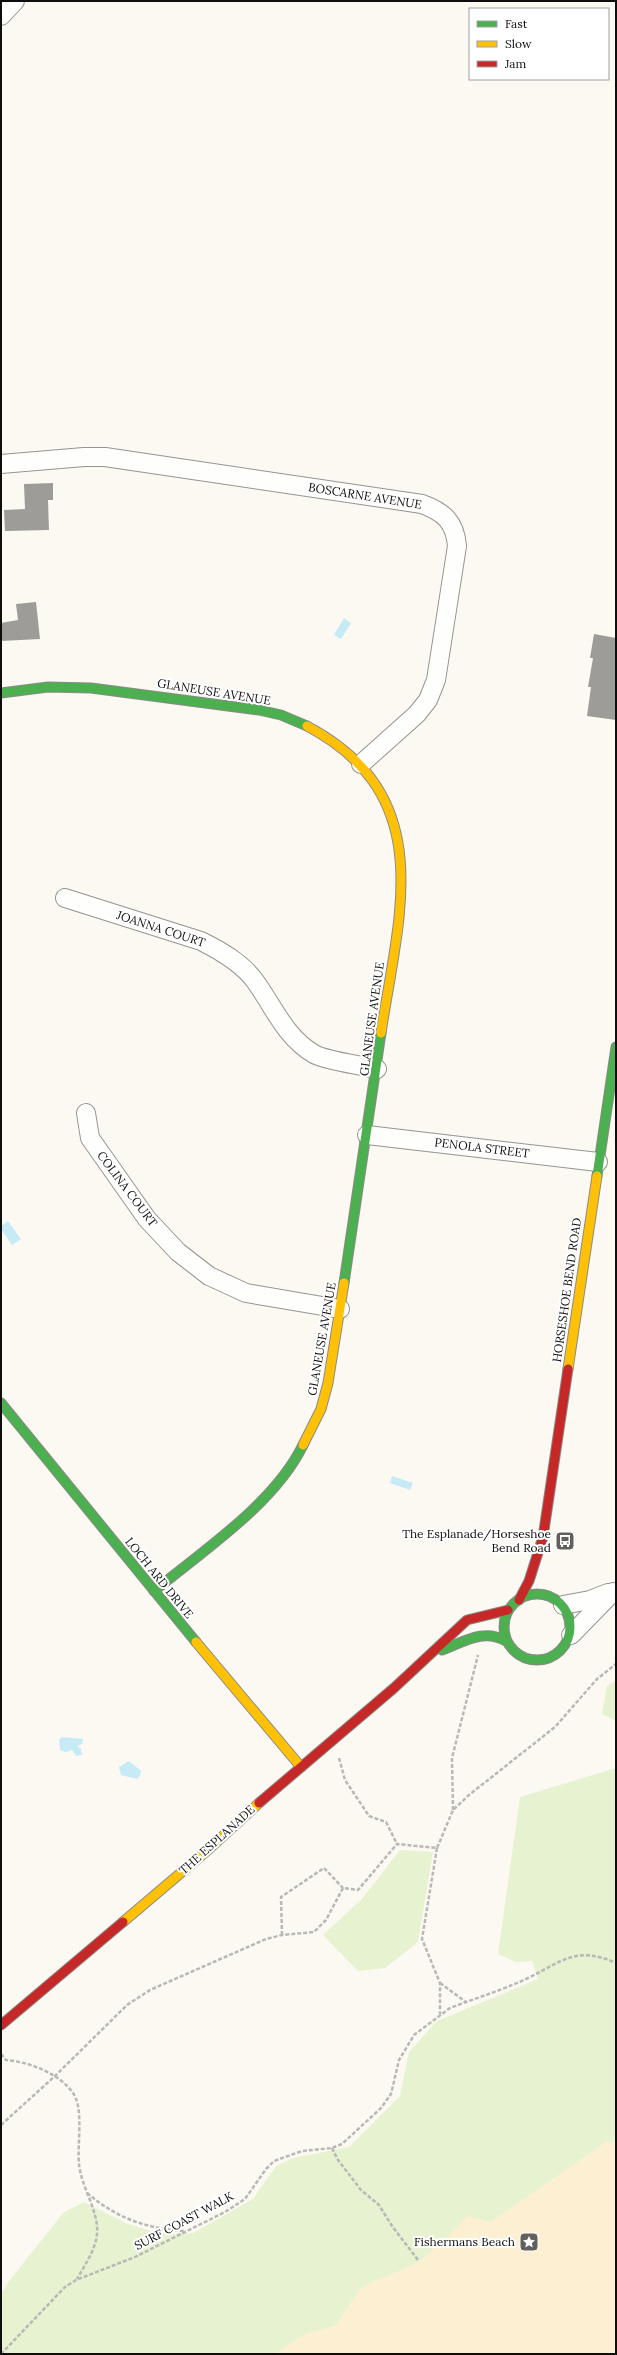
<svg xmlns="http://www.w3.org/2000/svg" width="617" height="2355" viewBox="0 0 617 2355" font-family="Lora,serif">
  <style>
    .green { fill: #e7f2d1 }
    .sand { fill: #fcefd2 }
    .water { fill: #c6ebf7 }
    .building { fill: #9e9c98 }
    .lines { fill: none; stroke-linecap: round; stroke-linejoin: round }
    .street-casing { stroke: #959491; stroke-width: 20 }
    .fast-casing { stroke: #8b8a87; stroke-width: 11 }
    .slow-casing { stroke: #8b8a87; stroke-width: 11 }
    .jam-casing { stroke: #8b8a87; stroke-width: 11 }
    .path { stroke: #b8b8b6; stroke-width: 2.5; stroke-dasharray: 4 2; stroke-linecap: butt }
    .street { stroke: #fefefd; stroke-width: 18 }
    .fast { stroke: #4caf50; stroke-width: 9 }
    .slow { stroke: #ffc107; stroke-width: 9 }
    .jam { stroke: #c62828; stroke-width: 9 }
    .labels { text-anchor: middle; stroke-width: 4; stroke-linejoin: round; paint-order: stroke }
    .street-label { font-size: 12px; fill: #0e0e0e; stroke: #fff }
    .poi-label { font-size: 12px; fill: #0e0e0e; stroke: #fff; text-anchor: end }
  </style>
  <rect width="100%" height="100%" fill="#fbf9f2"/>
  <!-- green -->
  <g class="green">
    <path d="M616,1680V1721L602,1714L607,1686Z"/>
    <path d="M616,1768V2140L605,2143L491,2222L468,2217L420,2262L362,2287L335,2326L304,2335L275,2354H1V2295L9,2281L64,2212L84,2202L128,2224L161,2234L193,2233L253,2199L276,2166L293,2158L349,2147L400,2096L409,2052L437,2021L538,1979L532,1961L516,1962L498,1954L520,1797Z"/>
    <path d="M400,1850L433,1852L418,1942L385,1968L358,1971L323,1935L362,1899Z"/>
  </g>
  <!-- sand -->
  <path class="sand" d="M616,2140V2354H275L304,2334L335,2326L362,2287L420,2262L468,2216L491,2222L605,2143Z"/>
  <!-- water -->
  <g class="water">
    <path d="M344,618L351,623L341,639L334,635Z"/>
    <path d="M8,1221L21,1239L12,1245L1,1229V1226Z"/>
    <path d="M392,1476L413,1483L410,1490L390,1483Z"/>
    <path d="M62,1737L83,1739L82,1744L77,1746L81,1749L82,1755L76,1756L72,1750L66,1752L60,1750L59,1740Z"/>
    <path d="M129,1761L141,1771L140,1776L137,1779L121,1775L119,1767Z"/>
  </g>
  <!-- building -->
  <g class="building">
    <path d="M53,483V500H48L49,530L5,531L4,510L25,509L24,484Z"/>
    <path d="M36,602L40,639L1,641V623L18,620L16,604Z"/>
    <path d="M594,634L616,638V720L587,716L591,687H588L593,658H590Z"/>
  </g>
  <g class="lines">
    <!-- street casing -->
    <g class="street-casing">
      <g id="street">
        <path d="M1,16L15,1"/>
        <path d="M1,464L84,457H105L422,504C444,512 455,522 457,546L436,680L428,700L417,714L361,764"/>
        <path d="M65,898L201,941C221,951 242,963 255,981C274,1007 285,1037 314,1054C326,1061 362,1065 377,1069"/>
        <path d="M86,1113L90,1138L147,1219L178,1252L209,1276L246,1293L340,1309"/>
        <path d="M367,1135L598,1162"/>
        <path d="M563,1605L590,1600L608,1593"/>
        <path d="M571,1635L613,1592"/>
      </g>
    </g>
    <!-- fast casing -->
    <g class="fast-casing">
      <g id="fast">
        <path d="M1,693L48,687L91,688L259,710L281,715L307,726"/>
        <path d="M597,1176L616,1047"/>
        <path d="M344,1283L381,1033"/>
        <path d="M1,1403L196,1642"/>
        <path d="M154,1591C204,1550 275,1503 303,1445"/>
        <circle cx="537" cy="1627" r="33"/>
        <path d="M442,1650C464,1642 483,1628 506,1641"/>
      </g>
    </g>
    <!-- slow casing -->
    <g class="slow-casing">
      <g id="slow">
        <path d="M307,726C439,796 399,914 381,1033"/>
        <path d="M568,1369L597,1176"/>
        <path d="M303,1445L321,1409L328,1383L344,1283"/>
        <path d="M196,1642L301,1767"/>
        <path d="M123,1922L209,1849L259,1803"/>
      </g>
    </g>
    <!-- jam casing -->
    <g class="jam-casing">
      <g id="jam">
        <path d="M519,1600L529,1581L543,1537L568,1369"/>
        <path d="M259,1803L394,1688L467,1620L508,1610"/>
        <path d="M1,2025L123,1922"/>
      </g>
    </g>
    <!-- path -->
    <g class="path">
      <path d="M339,1758L345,1780L369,1816L386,1822L397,1844"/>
      <path d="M453,1810L452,1758L478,1655"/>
      <path d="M437,1848L422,1939L440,1983V2014"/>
      <path d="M282,1935L281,1897L324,1868L343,1888"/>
      <path d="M440,1983L466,2002"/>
      <path d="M1,2054L6,2060C29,2062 59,2073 73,2093C84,2108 77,2145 79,2164C81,2185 95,2205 97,2226C99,2245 86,2263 77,2279"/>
      <path d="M1,2125L55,2076L127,2005L150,1990L266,1939L282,1935L314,1932L326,1920L343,1888L358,1890L397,1844L437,1848L453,1810L469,1795L555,1727L597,1679L616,1664"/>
      <path d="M332,2148L338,2160L361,2190L379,2205L392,2226L418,2260"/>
      <path d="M87,2193C117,2218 144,2228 184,2231"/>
      <path d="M1,2354L65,2287L76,2280L135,2257L225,2212L245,2199L266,2169L274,2161L302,2151L332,2148L342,2144L381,2108L391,2094L399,2060L414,2035L450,2008C476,1998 503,1990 528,1978C561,1962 576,1945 616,1963"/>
    </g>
    <!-- street -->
    <use href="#street" class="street"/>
    <!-- fast -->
    <use href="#fast" class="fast"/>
    <!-- slow -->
    <use href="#slow" class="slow"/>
    <!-- jam -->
    <use href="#jam" class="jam"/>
  </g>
  <!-- icons -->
  <defs>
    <g id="bus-square" transform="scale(1)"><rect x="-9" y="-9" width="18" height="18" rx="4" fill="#61605e" stroke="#fff"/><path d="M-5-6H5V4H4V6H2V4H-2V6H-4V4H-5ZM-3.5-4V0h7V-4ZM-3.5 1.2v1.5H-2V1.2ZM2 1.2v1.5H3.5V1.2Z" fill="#fff"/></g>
    <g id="sight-square" transform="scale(1)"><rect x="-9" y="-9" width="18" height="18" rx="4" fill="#61605e" stroke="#fff"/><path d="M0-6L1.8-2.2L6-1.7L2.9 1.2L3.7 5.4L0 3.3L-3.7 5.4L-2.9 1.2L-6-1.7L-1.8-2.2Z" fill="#fff"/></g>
  </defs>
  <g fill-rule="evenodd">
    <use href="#bus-square" x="565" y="1541"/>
    <use href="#sight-square" x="529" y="2242"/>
  </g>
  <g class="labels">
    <!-- street labels -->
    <g class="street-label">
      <text transform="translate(365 496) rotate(9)" y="4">BOSCARNE AVENUE</text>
      <text transform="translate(214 692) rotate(9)" y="4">GLANEUSE AVENUE</text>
      <text transform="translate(161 929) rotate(18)" y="4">JOANNA COURT</text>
      <text transform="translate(372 1019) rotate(-82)" y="4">GLANEUSE AVENUE</text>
      <text transform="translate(482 1148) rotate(7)" y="4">PENOLA STREET</text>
      <text transform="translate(127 1189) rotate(53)" y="4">COLINA COURT</text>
      <text transform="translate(567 1290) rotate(-82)" y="4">HORSESHOE BEND ROAD</text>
      <text transform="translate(322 1339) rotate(-80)" y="4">GLANEUSE AVENUE</text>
      <text transform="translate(159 1578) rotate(51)" y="4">LOCH ARD DRIVE</text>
      <text transform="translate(217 1840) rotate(-42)" y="4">THE ESPLANADE</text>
      <text transform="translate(184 2221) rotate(-28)" y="4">SURF COAST WALK</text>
    </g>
    <!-- poi labels -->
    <g class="poi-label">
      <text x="551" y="1538">The Esplanade/Horseshoe<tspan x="551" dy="14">Bend Road</tspan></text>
      <text x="515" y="2246">Fishermans Beach</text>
    </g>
  </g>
  <!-- border -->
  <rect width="617" height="2355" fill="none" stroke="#0e0e0e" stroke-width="4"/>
  <!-- legend -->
  <rect x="469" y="8" width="140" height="72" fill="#ffffff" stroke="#9f9f9f"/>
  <rect x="477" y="21" width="20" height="6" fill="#4caf50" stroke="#9f9f9f"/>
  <text x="505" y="28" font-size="12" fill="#0e0e0e">Fast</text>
  <rect x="477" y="41" width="20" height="6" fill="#ffc107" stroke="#9f9f9f"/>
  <text x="505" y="48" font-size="12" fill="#0e0e0e">Slow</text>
  <rect x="477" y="61" width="20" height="6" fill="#c62828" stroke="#9f9f9f"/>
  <text x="505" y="68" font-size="12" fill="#0e0e0e">Jam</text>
</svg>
